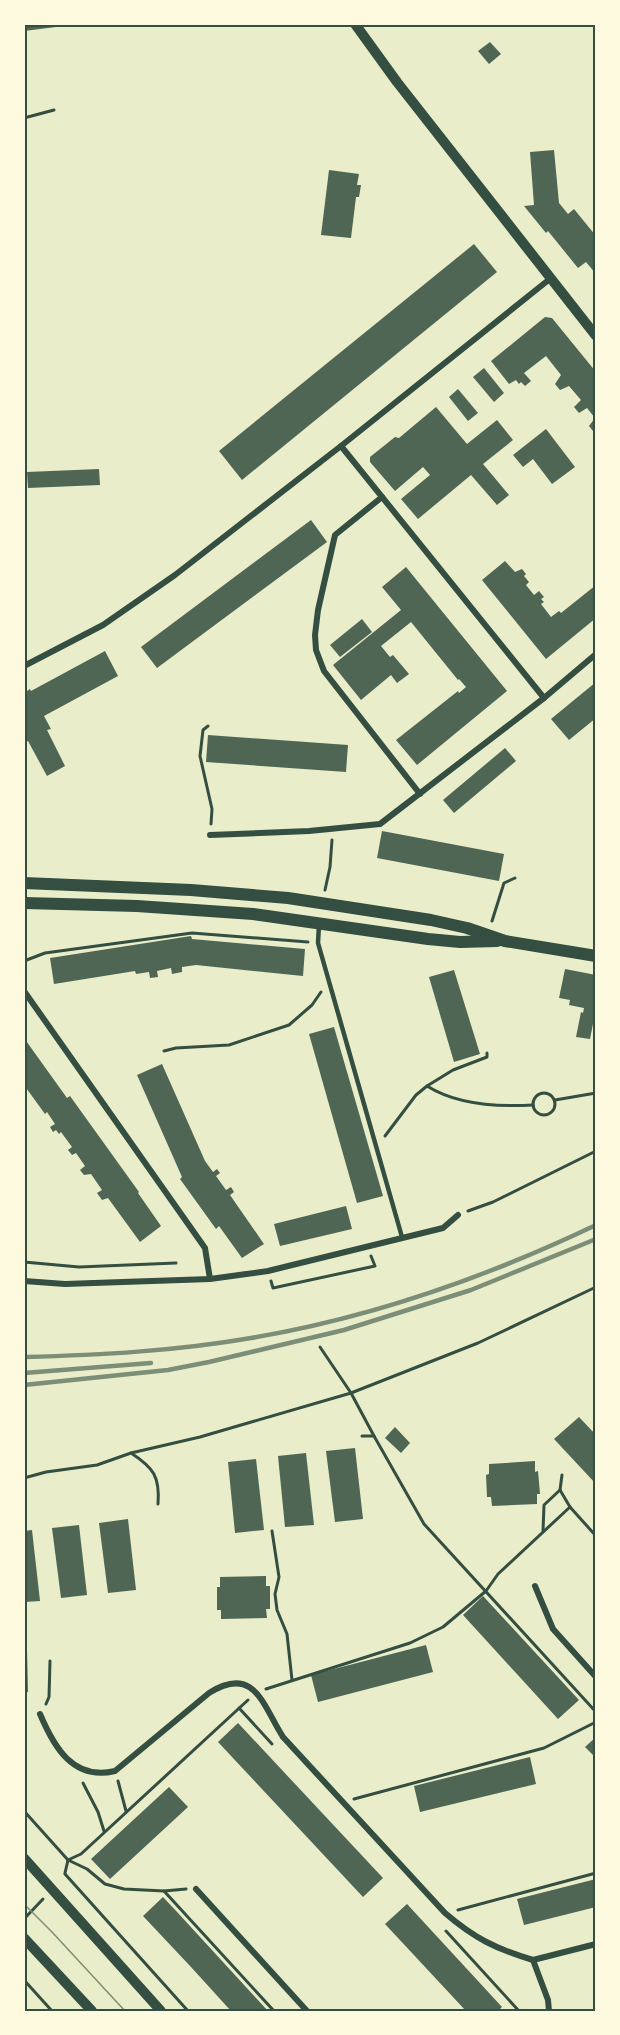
<svg xmlns="http://www.w3.org/2000/svg" width="620" height="2035" viewBox="0 0 620 2035" font-family="Montserrat,sans-serif">
  <style>
    .building { fill: #4f6655 }
    .lines { fill: none; stroke-linecap: round; stroke-linejoin: round }
    .path { stroke: #344e41; stroke-width: 3 }
    .service { stroke: #344e41; stroke-width: 4.5 }
    .minor { stroke: #344e41; stroke-width: 6 }
    .tertiary { stroke: #344e41; stroke-width: 10 }
    .secondary { stroke: #344e41; stroke-width: 12 }
    .tram { stroke: #7c8e77; stroke-width: 1.5 }
    .rail { stroke: #7c8e77; stroke-width: 4.5 }
    .neatline { fill: none; stroke: #344e41; stroke-width: 2 }
  </style>
  <rect width="100%" height="100%" fill="#e9edc9"/>
  <!-- building -->
  <g class="building">
    <path d="M24,24H71L72,25L24,31Z"/>
    <path d="M490,42L501,54L489,64L478,51Z"/>
    <path d="M554,150L559,203L568,214L574,209L596,236V274L586,262L578,268L548,231L546,233L524,206L534,205L530,152Z"/>
    <path d="M329,170L359,174L357,185H361L359,197H356L351,238L321,235Z"/>
    <path d="M474,244L497,272L242,480L219,451Z"/>
    <path d="M545,317L552,318L596,372V430L593,431L589,426L595,418L587,408L579,413L574,407L581,400L569,386L560,390L555,384L561,375L546,356L524,373L531,381L525,386L521,382L519,384L516,380L509,384L491,361Z"/>
    <path d="M484,368L504,393L494,402L473,377Z"/>
    <path d="M458,389L478,413L468,421L449,397Z"/>
    <path d="M436,407L467,444L497,420L513,440L483,464L509,495L497,505L471,475L418,519L401,499L430,475L423,467L395,491L370,462V457L395,437L399,438Z"/>
    <path d="M546,429L575,467L552,484L533,459L523,467L513,455Z"/>
    <path d="M99,469L100,485L28,488L27,472Z"/>
    <path d="M311,520L327,542L157,668L141,647Z"/>
    <path d="M505,561L515,572L522,569L526,574L524,576L529,582L526,585L534,595L539,591L544,597L541,599L544,602L541,604L551,617L559,611L561,613L596,585V618L546,659L482,580Z"/>
    <path d="M406,567L507,691L417,765L396,740L458,691L459,693L466,687L459,679L458,680L411,622L381,646L390,657L393,655L409,674L397,683L391,675L361,700L333,665L401,610L382,587Z"/>
    <path d="M362,619L372,632L340,657L330,645Z"/>
    <path d="M105,651L118,676L44,716L51,729L47,730L65,766L47,776L28,741L24,743V693L30,689L31,691Z"/>
    <path d="M596,682V718L569,740L551,719Z"/>
    <path d="M208,735L348,745L346,772L206,762Z"/>
    <path d="M505,748L516,761L454,813L443,800Z"/>
    <path d="M382,831L504,854L499,881L377,858Z"/>
    <path d="M191,936L192,939L305,949L303,976L196,965L182,967V972L172,974L171,968L157,971L158,977L150,978L149,972L136,974L135,971L54,984L50,958Z"/>
    <path d="M565,969L596,975V1009L590,1039L576,1037L581,1012L583,1013L584,1008L569,1005L570,1000L559,998Z"/>
    <path d="M454,970L480,1054L454,1062L429,977Z"/>
    <path d="M334,1027L383,1196L357,1203L309,1034Z"/>
    <path d="M24,1038L67,1098L70,1096L139,1192L138,1193L161,1226L140,1242L108,1198L102,1200L97,1193L102,1190L91,1174L84,1175L80,1170L85,1166L76,1153L72,1155L68,1150L72,1147L61,1132L59,1134L56,1130L53,1132L50,1127L55,1124L47,1112L45,1114L24,1085Z"/>
    <path d="M162,1064L205,1161L213,1172L217,1169L220,1173L216,1176L226,1190L231,1187L234,1192L230,1195L264,1244L242,1258L219,1226L216,1229L180,1179L182,1177L137,1075Z"/>
    <path d="M346,1206L352,1229L280,1246L274,1224Z"/>
    <path d="M579,1417L596,1435V1484L554,1439Z"/>
    <path d="M395,1427L410,1443L401,1453L385,1438Z"/>
    <path d="M355,1448L363,1519L335,1522L326,1451Z"/>
    <path d="M306,1453L314,1525L285,1527L278,1456Z"/>
    <path d="M256,1459L264,1530L235,1533L228,1462Z"/>
    <path d="M535,1461V1472L538,1471L540,1494H537V1504L492,1506L491,1497H487L486,1475L489,1474V1464Z"/>
    <path d="M128,1519L136,1590L108,1593L99,1523Z"/>
    <path d="M79,1525L87,1595L61,1598L52,1528Z"/>
    <path d="M32,1530L40,1601L24,1602V1531Z"/>
    <path d="M266,1576V1586H270V1609H266L267,1618L221,1619V1610H217V1587H220V1577Z"/>
    <path d="M483,1596L579,1700L558,1719L463,1615Z"/>
    <path d="M426,1645L433,1672L318,1702L311,1675Z"/>
    <path d="M24,1650H27L28,1692L24,1693Z"/>
    <path d="M238,1723L383,1878L363,1897L218,1742Z"/>
    <path d="M596,1737V1758L585,1747Z"/>
    <path d="M530,1757L536,1784L420,1812L414,1786Z"/>
    <path d="M169,1787L188,1807L110,1879L91,1859Z"/>
    <path d="M596,1879V1907L524,1925L517,1899Z"/>
    <path d="M163,1897L178,1913L268,2011H231L191,1967L143,1916Z"/>
    <path d="M407,1904L502,2007L498,2011H466L385,1924Z"/>
  </g>
  <g class="lines">
    <!-- path -->
    <g class="path">
      <path d="M24,118L54,110"/>
      <path d="M208,726L203,730L200,756L212,809L211,824"/>
      <path d="M325,890L330,867L332,840"/>
      <path d="M492,921L504,883L515,878"/>
      <path d="M24,961L45,953L192,933L308,942"/>
      <path d="M164,1051L176,1048L229,1045L289,1025L312,1005L321,992"/>
      <path d="M427,1086C457,1105 499,1107 533,1105"/>
      <circle cx="544" cy="1104" r="11"/>
      <path d="M555,1100L596,1093"/>
      <path d="M385,1136L416,1095L427,1086L453,1070L487,1057V1053"/>
      <path d="M468,1211L493,1202L596,1151"/>
      <path d="M24,1262L79,1267L176,1263"/>
      <path d="M271,1281L273,1288L375,1266L371,1256"/>
      <path d="M320,1347L351,1393L374,1436"/>
      <path d="M362,1436H374L424,1524L596,1712"/>
      <path d="M131,1453C154,1468 160,1477 158,1504"/>
      <path d="M562,1475L560,1490L570,1507L596,1536"/>
      <path d="M24,1478L46,1472L97,1465L131,1453L200,1437L351,1393L478,1343L596,1287"/>
      <path d="M272,1531L279,1577L275,1594L277,1610L287,1634L292,1680"/>
      <path d="M543,1531L544,1505L560,1490"/>
      <path d="M266,1689L410,1643L443,1627L486,1591L498,1574L570,1507"/>
      <path d="M46,1704L49,1697L50,1661"/>
      <path d="M239,1708L272,1744"/>
      <path d="M118,1781L126,1811"/>
      <path d="M83,1783L98,1812L104,1831"/>
      <path d="M354,1799L544,1748L596,1722"/>
      <path d="M24,1811L68,1860L87,1869L105,1884L124,1889L164,1891L274,2011"/>
      <path d="M68,1860L81,1854L248,1700"/>
      <path d="M65,1873L68,1860"/>
      <path d="M65,1874L188,2011"/>
      <path d="M164,1891L186,1889"/>
      <path d="M458,1910L596,1873"/>
      <path d="M24,1919L43,1899"/>
      <path d="M446,1931L519,2011"/>
      <path d="M24,1980L52,2011"/>
      <path d="M24,2009L26,2011"/>
    </g>
    <!-- service -->
    <path class="service" d="M319,925L318,943L402,1237"/>
    <!-- minor -->
    <g class="minor">
      <path d="M341,446L544,698"/>
      <path d="M382,497L335,535L318,610L315,635L316,650L324,671L420,794"/>
      <path d="M24,666L103,625L175,575L341,446L551,278"/>
      <path d="M210,835L309,831L380,824L544,698L596,654"/>
      <path d="M24,991L205,1248L210,1279"/>
      <path d="M24,1281L65,1284L210,1279L268,1271L443,1228L458,1215"/>
      <path d="M535,1586L553,1629L596,1677"/>
      <path d="M40,1714C54,1747 73,1781 115,1771L209,1693C255,1664 263,1706 283,1737L445,1913C474,1938 496,1949 533,1960"/>
      <path d="M196,1889L307,2011"/>
      <path d="M533,1960L596,1944"/>
      <path d="M533,1960L548,2000L549,2011"/>
    </g>
    <!-- tertiary -->
    <g class="tertiary">
      <path d="M355,24L397,82L596,336"/>
      <path d="M24,1858L161,2011"/>
      <path d="M24,1938L92,2011"/>
    </g>
    <!-- secondary -->
    <g class="secondary">
      <path d="M24,883L191,890L288,898L431,920L467,928L505,941L596,956"/>
      <path d="M24,903L137,906L253,914L428,939L460,942L497,941"/>
    </g>
    <!-- tram -->
    <path class="tram" d="M24,1904L52,1932L125,2011"/>
    <!-- rail -->
    <g class="rail">
      <path d="M24,1357C100,1355 176,1351 251,1338C370,1318 487,1277 596,1225"/>
      <path d="M24,1373L151,1363"/>
      <path d="M24,1385L168,1370L209,1362L344,1330L471,1290L596,1239"/>
    </g>
  </g>
  <!-- border -->
  <rect width="620" height="2035" fill="none" stroke="#fefae0" stroke-width="51"/>
  <rect x="26" y="26" width="568" height="1984" class="neatline"/>
</svg>
